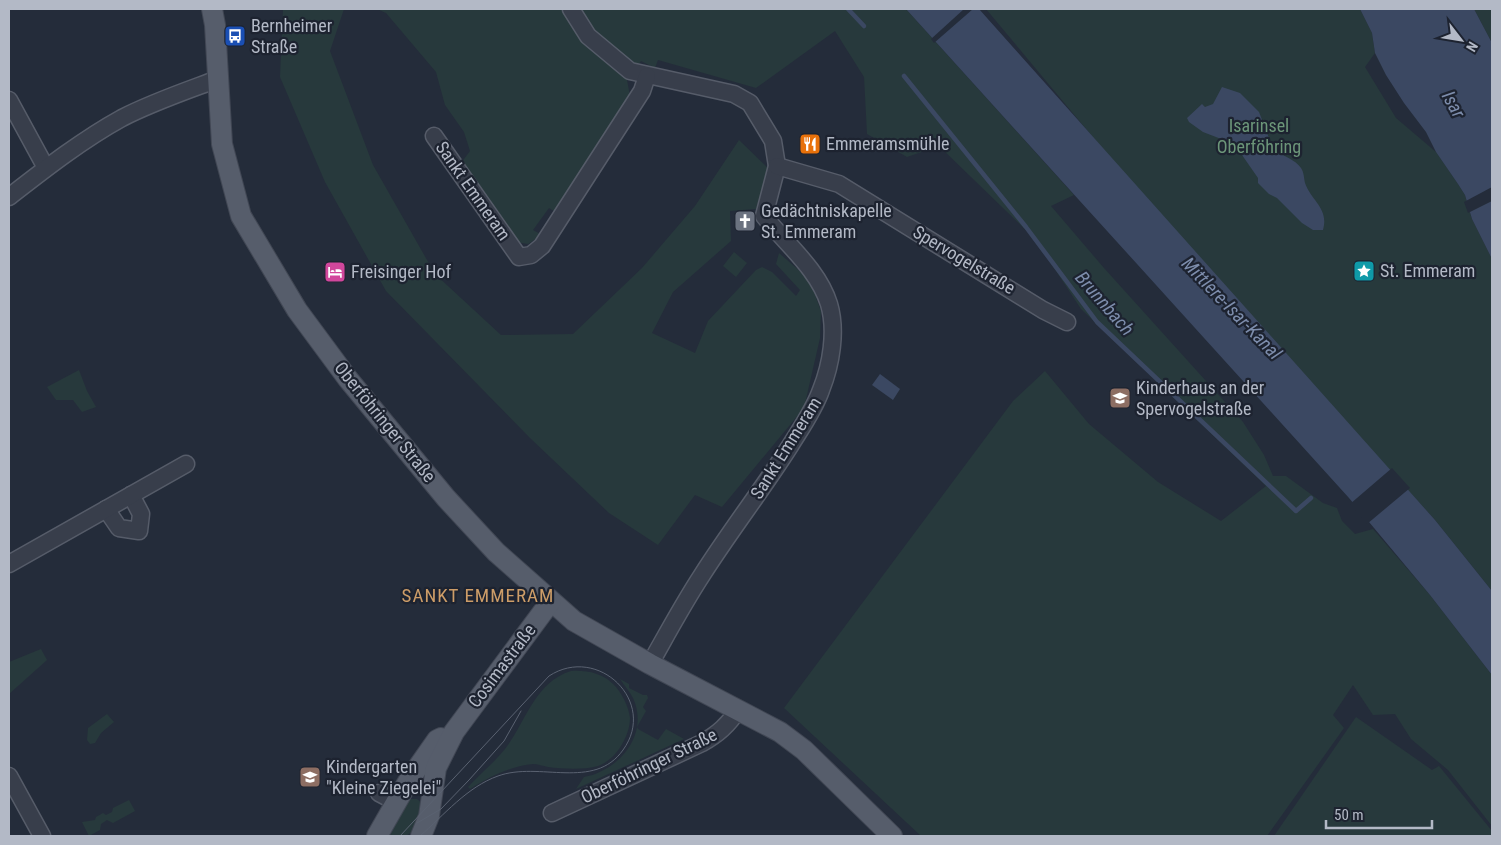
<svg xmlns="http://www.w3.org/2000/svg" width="1501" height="845" viewBox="0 0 1501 845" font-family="'Roboto Condensed',sans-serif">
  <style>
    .green { fill: #27393c }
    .water { fill: #3b4862 }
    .pier { fill: #242c3a }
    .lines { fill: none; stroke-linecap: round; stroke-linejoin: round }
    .stream { stroke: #3b4862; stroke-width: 4.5 }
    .minor-casing { stroke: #565c69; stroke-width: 19 }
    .major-casing { stroke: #414754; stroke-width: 22 }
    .minor { stroke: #383e4b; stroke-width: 16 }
    .major { stroke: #565d6b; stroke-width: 20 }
    .tram { stroke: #5a6271; stroke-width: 1 }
    .labels { text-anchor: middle; stroke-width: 4.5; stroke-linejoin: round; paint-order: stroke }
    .poi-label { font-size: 18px; fill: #b3b9c6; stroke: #1d2330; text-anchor: start }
    .park-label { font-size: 18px; fill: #6c9679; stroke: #1d2330 }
    .street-label { font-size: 18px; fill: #b3b9c6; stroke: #1d2330 }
    .water-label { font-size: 19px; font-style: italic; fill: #7d8dac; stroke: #1d2330 }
    .neighbourhood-label { font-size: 19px; letter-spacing: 1px; fill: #cd9d68; stroke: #1d2330 }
  </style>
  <rect width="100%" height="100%" fill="#242c3a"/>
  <!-- green -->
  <g class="green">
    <path d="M283,9H344L330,51L373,165L435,274L501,335L573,334L642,268L695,206L739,140L769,169L756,209L730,211L731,241L673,292L652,333L695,353L708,321L756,270L762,267L772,272L796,296L800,290L776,264L779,253L809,279L821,311L820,338L804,408L722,507L695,495L658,545L609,513L530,438L386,291L325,182L280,77Z"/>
    <path d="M377,9H906L1074,195L1051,206L1104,268L1243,422L1264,455L1273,476H1286L1323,503L1337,508L1342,521L1355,534L1373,529L1430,595L1492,675V826L1448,770L1411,739L1395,714L1373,715L1353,685L1333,715L1344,728L1267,836H921L784,708L1013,401L1045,371L1089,424L1158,482L1221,521L1266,486L1081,309L1035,239L939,146L907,157L867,134L864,77L835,31L756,88L658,60L655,68L641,61L627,80L631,101L557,213L549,208L533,230L542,235L528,244L516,242L461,163L470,151L464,132L445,105L436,72L386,13Z"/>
    <path d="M986,9H1360L1372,33L1375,53L1365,67L1396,118L1436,152L1458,184L1465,195L1472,219L1492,259V591L1435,520L1152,208Z"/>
    <path d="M1474,9H1492V43Z"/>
    <path d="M734,252L747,263L736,277L723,266Z"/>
    <path d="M79,370L87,391L96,407L82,412L73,400H56L47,387Z"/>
    <path d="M41,649L47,660L9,694V662Z"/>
    <path d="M571,671C586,670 602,673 613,684C621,691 629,707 630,718C630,736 616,760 598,766C584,770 563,769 548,767C543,766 538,764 533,764C511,766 489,777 470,789L468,787C481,773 497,760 508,745C527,718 536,682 571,671Z"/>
    <path d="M620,679L629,684V688L643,695H647L648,698L643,707L646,711L637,727L638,729L658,740L666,729L684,739L576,789L584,777C618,771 650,735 633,698C630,692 624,685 620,679Z"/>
    <path d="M107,714L114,722L101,733L95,743L90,744L87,740L88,728Z"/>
    <path d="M1356,717L1432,770L1439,766L1492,831V836H1274Z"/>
    <path d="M407,799H417L423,804L426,812L412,832L406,836H390Z"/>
    <path d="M129,800L135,811L113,823L107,820L101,824L100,830L89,836L82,822L95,820L96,817L103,813L106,815L112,812L113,808Z"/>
  </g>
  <!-- water -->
  <g class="water">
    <path d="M906,9H979L1435,520L1492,591V675L1430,595L1349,498Z"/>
    <path d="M1360,9H1474L1492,43V259L1472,219L1465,195L1458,184L1436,152L1426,132L1404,103L1386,75L1375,53L1372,33Z"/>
    <path d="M1222,87L1240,93L1259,112L1274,151C1282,155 1296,160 1301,168C1304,172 1304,179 1305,183C1312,202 1329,208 1323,230H1313L1302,223L1277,198L1269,194L1258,183V178L1242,155L1229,142L1203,132L1189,122L1187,118L1202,104L1205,107L1213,104Z"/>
    <path d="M880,374L900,389L893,400L872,385Z"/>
  </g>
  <!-- pier -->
  <g class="pier">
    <path d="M964,9H973L934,43L931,39Z"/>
    <path d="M1492,187V201L1468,213L1464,202Z"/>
    <path d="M1392,468L1410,488L1367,524L1350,504Z"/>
  </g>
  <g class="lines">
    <!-- stream -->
    <g class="stream">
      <path d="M848,9L864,26"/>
      <path d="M904,76L1026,227L1097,322L1296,511L1311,498"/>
    </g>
    <!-- minor casing -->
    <g class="minor-casing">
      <g id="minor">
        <path d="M571,9L588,36L630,71L734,94L750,103L773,141L777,166L764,216C786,244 818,269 829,304C837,331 831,365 821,390C814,410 801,428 790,446C762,490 730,531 702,575C683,604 667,634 650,664"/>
        <path d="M9,100L46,168"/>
        <path d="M434,136L519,257L531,255L542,246L642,91L647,76"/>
        <path d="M777,166L839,184L1043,310L1067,322"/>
        <path d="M9,197C45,169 82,140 122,118C153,102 186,91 218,79"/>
        <path d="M106,509L119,528L139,531L141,514L131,495"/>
        <path d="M9,564L186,464"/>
        <path d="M9,776L42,836"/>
        <path d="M379,793L396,802"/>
        <path d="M552,813L702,743C718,734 728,725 738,710"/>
      </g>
    </g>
    <!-- major casing -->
    <g class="major-casing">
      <g id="major">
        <path d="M212,9L215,25L222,144L241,216L297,310L348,379L446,498L496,552L574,621L650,664L780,732L804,750L892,836"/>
        <path d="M377,836L409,780L437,740L441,738"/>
        <path d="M421,836L429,816L436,768L454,732L551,601"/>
      </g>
    </g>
    <!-- minor -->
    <use href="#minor" class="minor"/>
    <!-- major -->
    <use href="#major" class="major"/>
    <!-- tram -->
    <g class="tram">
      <path d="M417,823L441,809L469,780L504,741L521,711"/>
      <path d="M400,836L549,676C598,644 658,702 623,750C594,791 539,761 498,776C467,787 444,815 420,836"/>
    </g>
  </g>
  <!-- icons -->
  <defs>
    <g id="bus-square" transform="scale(1.125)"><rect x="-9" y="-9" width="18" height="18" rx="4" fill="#1a4fb4" stroke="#1d2330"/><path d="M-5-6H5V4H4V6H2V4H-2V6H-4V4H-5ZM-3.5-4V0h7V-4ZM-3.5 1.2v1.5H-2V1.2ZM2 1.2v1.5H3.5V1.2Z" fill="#fff"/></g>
    <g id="restaurant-square" transform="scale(1.125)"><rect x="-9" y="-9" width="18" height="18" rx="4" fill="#e8710a" stroke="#1d2330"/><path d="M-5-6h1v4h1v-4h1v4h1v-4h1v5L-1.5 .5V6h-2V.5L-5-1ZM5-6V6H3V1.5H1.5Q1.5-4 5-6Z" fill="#fff"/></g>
    <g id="church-square" transform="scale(1.125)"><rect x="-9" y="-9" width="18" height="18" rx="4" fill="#6b7280" stroke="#1d2330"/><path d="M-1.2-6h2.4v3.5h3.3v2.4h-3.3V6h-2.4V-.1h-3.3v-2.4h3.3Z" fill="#fff"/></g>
    <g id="sight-square" transform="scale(1.125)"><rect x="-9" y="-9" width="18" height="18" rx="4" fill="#0f9aa8" stroke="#1d2330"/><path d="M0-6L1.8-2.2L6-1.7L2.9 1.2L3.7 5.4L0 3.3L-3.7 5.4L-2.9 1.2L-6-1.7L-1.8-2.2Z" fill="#fff"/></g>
    <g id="hotel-square" transform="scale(1.125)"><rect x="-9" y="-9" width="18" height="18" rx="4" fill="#d1479c" stroke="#1d2330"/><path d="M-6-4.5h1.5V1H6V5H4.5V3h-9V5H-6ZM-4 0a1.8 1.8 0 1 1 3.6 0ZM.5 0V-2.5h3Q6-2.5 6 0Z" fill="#fff"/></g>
    <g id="school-square" transform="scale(1.125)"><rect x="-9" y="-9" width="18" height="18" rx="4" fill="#8d6e63" stroke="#1d2330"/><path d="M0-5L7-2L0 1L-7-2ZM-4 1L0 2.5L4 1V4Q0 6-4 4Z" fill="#fff"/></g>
  </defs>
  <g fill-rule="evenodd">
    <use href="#bus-square" x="235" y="36"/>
    <use href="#restaurant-square" x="810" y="144"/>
    <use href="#church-square" x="745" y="221"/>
    <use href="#sight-square" x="1364" y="271"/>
    <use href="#hotel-square" x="335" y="272"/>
    <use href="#school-square" x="1120" y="398"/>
    <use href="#school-square" x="310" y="777"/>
  </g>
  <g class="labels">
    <!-- poi labels -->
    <g class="poi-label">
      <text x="251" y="32">Bernheimer<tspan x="251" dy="21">Straße</tspan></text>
      <text x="826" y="150">Emmeramsmühle</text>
      <text x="761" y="217">Gedächtniskapelle<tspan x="761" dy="21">St. Emmeram</tspan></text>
      <text x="1380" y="277">St. Emmeram</text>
      <text x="351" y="278">Freisinger Hof</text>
      <text x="1136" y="394">Kinderhaus an der<tspan x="1136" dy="21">Spervogelstraße</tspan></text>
      <text x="326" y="773">Kindergarten<tspan x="326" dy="21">"Kleine Ziegelei"</tspan></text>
    </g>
    <!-- park labels -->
    <g class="park-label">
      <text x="1259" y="132">Isarinsel<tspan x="1259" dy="21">Oberföhring</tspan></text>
    </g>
    <!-- street labels -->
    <g class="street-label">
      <text transform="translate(473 191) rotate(55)" y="6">Sankt Emmeram</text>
      <text transform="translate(964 260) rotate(31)" y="6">Spervogelstraße</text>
      <text transform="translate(385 422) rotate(51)" y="6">Oberföhringer Straße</text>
      <text transform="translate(786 448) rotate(-58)" y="6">Sankt Emmeram</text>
      <text transform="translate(502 666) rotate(-53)" y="6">Cosimastraße</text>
      <text transform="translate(649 766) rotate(-26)" y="6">Oberföhringer Straße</text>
    </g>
    <!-- water labels -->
    <g class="water-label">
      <text transform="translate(1454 104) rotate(61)" y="7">Isar</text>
      <text transform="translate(1105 303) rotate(49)" y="7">Brunnbach</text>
      <text transform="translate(1232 308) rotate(46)" y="7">Mittlere-Isar-Kanal</text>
    </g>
    <!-- neighbourhood labels -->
    <g class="neighbourhood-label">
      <text x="478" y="602">SANKT EMMERAM</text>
    </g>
  </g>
  <!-- border -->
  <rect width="1501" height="845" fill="none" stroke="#b3b9c6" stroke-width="20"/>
  <!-- north arrow -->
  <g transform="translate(1461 40) rotate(121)" stroke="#1d2330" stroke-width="4" paint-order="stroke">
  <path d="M0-4L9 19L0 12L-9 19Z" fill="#b3b9c6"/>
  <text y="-8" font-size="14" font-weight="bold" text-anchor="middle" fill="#b3b9c6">N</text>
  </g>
  <!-- scale -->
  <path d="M1326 820v8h106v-8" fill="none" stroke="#b3b9c6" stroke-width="2.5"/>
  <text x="1334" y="820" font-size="15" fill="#b3b9c6" stroke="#1d2330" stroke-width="4" paint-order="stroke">50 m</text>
</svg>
